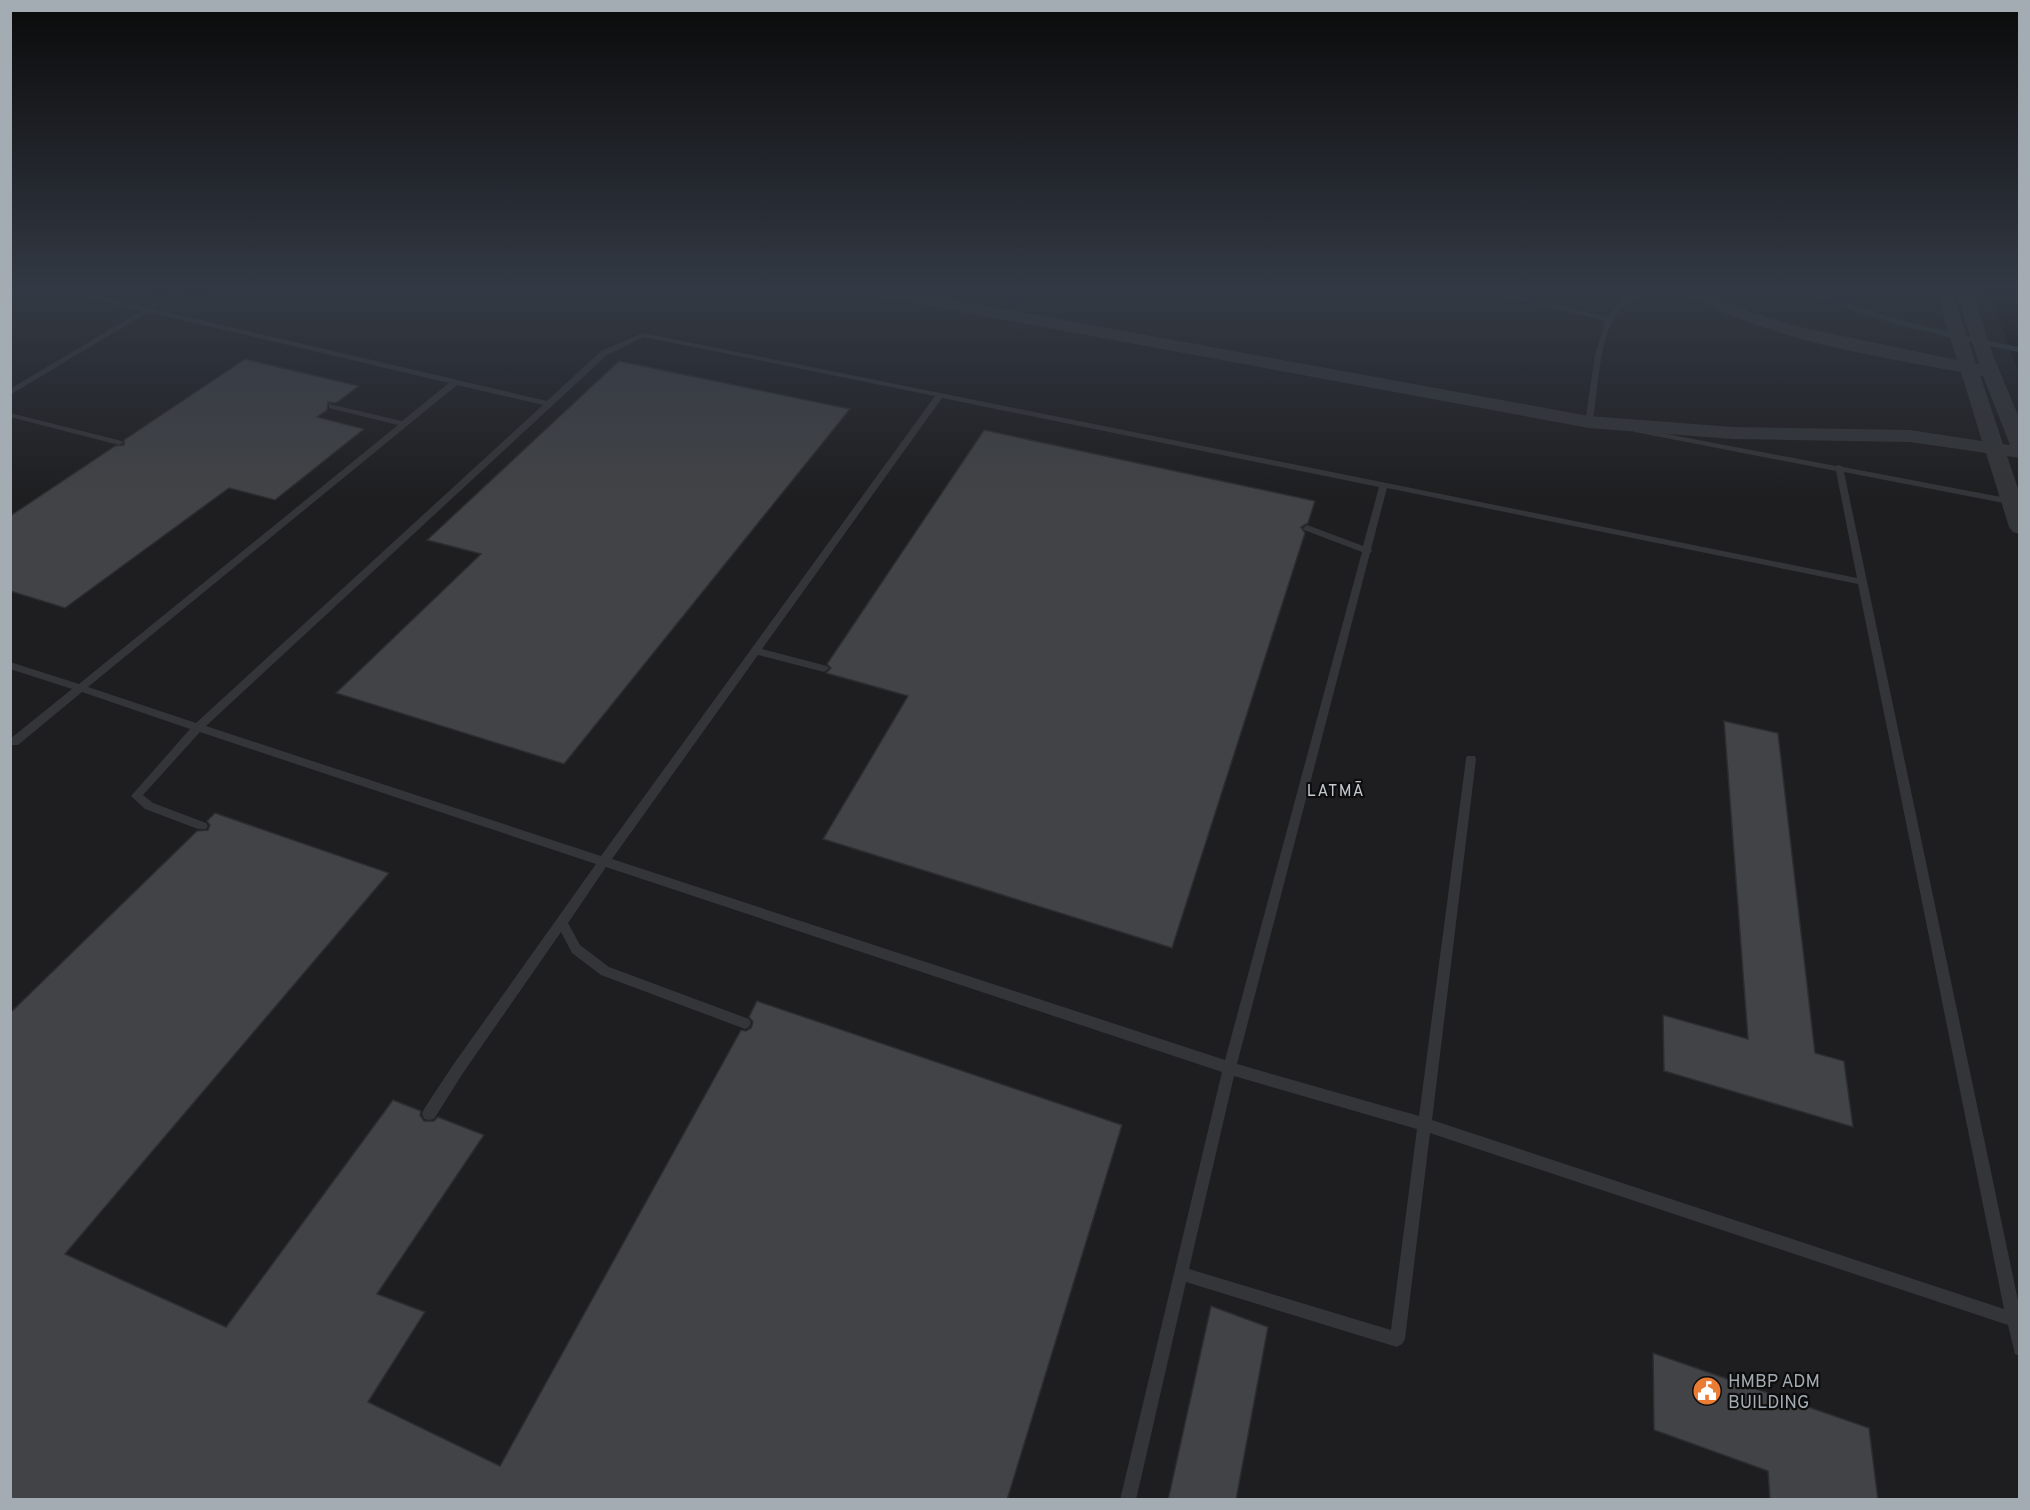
<svg xmlns="http://www.w3.org/2000/svg" width="2030" height="1510" viewBox="0 0 2030 1510" font-family="Overpass,sans-serif">
  <style>
    .built { fill: #1e1e20 }
    .lines { fill: none; stroke-linecap: round; stroke-linejoin: round }
    .stream { stroke: #2c383b; stroke-width: 5 }
    .building { fill: #414346; stroke: #2c2d2f; stroke-width: 1.5 }
    .service { fill: #333538; fill-rule: evenodd }
    .tertiary { fill: #333538; fill-rule: evenodd }
    .labels { text-anchor: middle; stroke-width: 4.5; stroke-linejoin: round; paint-order: stroke }
    .neighbourhood-label { font-size: 16px; letter-spacing: 1.5px; fill: #c4cacf; stroke: #0d0d0e }
    .near-poi-label { font-size: 18px; fill: #a4acb3; stroke: #0d0d0e; text-anchor: start }
  </style>
  <rect width="100%" height="100%" fill="#121213"/>
  <!-- built -->
  <path class="built" d="M10,288H128L180,299L234,288H1988L2020,377L2019,1499H11Z"/>
  <g class="lines">
    <!-- stream -->
    <path class="stream" d="M1806,288C1874,321 1947,334 2020,350"/>
  </g>
  <!-- building -->
  <g class="building">
    <path d="M245,359L359,386L336,403L328,402L327,410L317,417L364,429L275,500L229,488L65,608L10,591V516L115,446L124,445V440Z"/>
    <path d="M619,361L850,409L564,764L336,693L481,554L427,540Z"/>
    <path d="M984,430L1315,501L1308,523L1301,527L1305,533L1172,948L823,839L908,696L826,673L831,668L827,664Z"/>
    <path d="M1724,721L1778,733L1815,1053L1844,1061L1853,1127L1664,1071L1663,1015L1748,1039Z"/>
    <path d="M215,813L389,873L65,1254L226,1327L393,1100L421,1111L420,1115L424,1121H434L438,1117L484,1135L377,1294L425,1312L368,1402L500,1466L741,1030L746,1031L751,1028L753,1022L749,1017L757,1001L1122,1125L1007,1500H10V1013L197,831L208,830L210,825L207,821Z"/>
    <path d="M1211,1306L1268,1327L1236,1500H1168Z"/>
    <path d="M1653,1353L1869,1428L1878,1500H1770L1768,1471L1654,1430Z"/>
  </g>
  <g class="lines">
    <!-- service -->
    <g class="service">
      <path d="M50,288H64L146,308L178,288H186L153,309L547,401L601,351L643,333L1857,578L1836,471L1635,432L1631,430L1635,428L1836,466L1839,465L1843,467L2017,500V504L2014,505L1844,472L2020,1310V1356L2015,1354L2008,1325L1430,1133L1405,1339L1402,1344L1397,1347L1186,1282L1136,1500H1120L1222,1072L606,867L568,923L580,945L609,967L749,1019L751,1023L749,1027L745,1029L601,975L572,953L561,932L463,1073L434,1119L429,1120L424,1119L422,1114L424,1109L453,1065L596,864L200,732L143,795L153,803L206,823L208,826L206,829H198L145,809L131,796L190,729L82,692L18,745H10V739L72,689L10,669V662L79,684L398,425L329,408V404L402,421L449,383L148,312L10,395V389L141,311ZM644,337L935,396L601,856L206,726L607,355ZM457,385L543,405L196,723L88,687ZM942,398L1379,487L1363,546L1310,526L1307,525L1303,528L1304,530L1362,552L1225,1060L612,859L758,655L824,672L827,670L829,668L827,666L762,649ZM1387,488L1858,584L2004,1309L1432,1120L1476,759L1475,756H1467L1466,759L1419,1116L1237,1064L1370,553L1372,551L1371,549ZM1234,1076L1417,1129L1391,1330L1189,1269Z"/>
      <path d="M1470,288H1483L1607,317C1617,302 1632,288 1651,288C1639,296 1627,301 1618,313C1599,335 1598,391 1593,420L1599,421V425L1589,424L1585,422L1595,355L1605,321Z"/>
      <path d="M10,413L122,441L123,443L119,445L10,417Z"/>
    </g>
    <!-- tertiary -->
    <path class="tertiary" d="M852,288H889L1589,416L1733,427L1910,430L1982,441L1961,372C1875,356 1784,342 1705,304C1696,300 1683,296 1677,288H1699L1751,312L1800,327L1957,360L1935,288H1951L1976,364H1979L1955,288H1971L1993,355L2020,420V458L2007,456L2020,494V534L2013,532L2009,527L1986,453L1910,442L1733,439L1589,428L860,293ZM1980,375L1983,376L2010,445L2003,444Z"/>
  </g>
  <!-- sky -->
  <linearGradient id="sky" x2="0" y2="1"><stop stop-color="#0a0a0a"/><stop offset="0.58" stop-color="#333944"/><stop offset="1" stop-color="#333944" stop-opacity="0"/></linearGradient>
  <rect width="2030" height="500" fill="url(#sky)"/>
  <!-- icons -->
  <defs>
    <g id="civic-disc" transform="scale(1.5)"><circle r="9.5" fill="#ea7c33" stroke="#0d0d0e"/><path d="M-.6-6.5H3V-4.5H.6V-3L4-1V1h2V6H-6V1h2V-1L-.6-3ZM-1.2 2.5V6h2.4V2.5Z" fill="#fff"/></g>
  </defs>
  <g fill-rule="evenodd">
    <use href="#civic-disc" x="1707" y="1391"/>
  </g>
  <g class="labels">
    <!-- neighbourhood labels -->
    <g class="neighbourhood-label">
      <text x="1336" y="796">LATMĀ</text>
    </g>
    <!-- near-poi labels -->
    <g class="near-poi-label">
      <text x="1728" y="1387">HMBP ADM<tspan x="1728" dy="21">BUILDING</tspan></text>
    </g>
  </g>
  <!-- border -->
  <rect width="2030" height="1510" fill="none" stroke="#a4acb3" stroke-width="24"/>
</svg>
